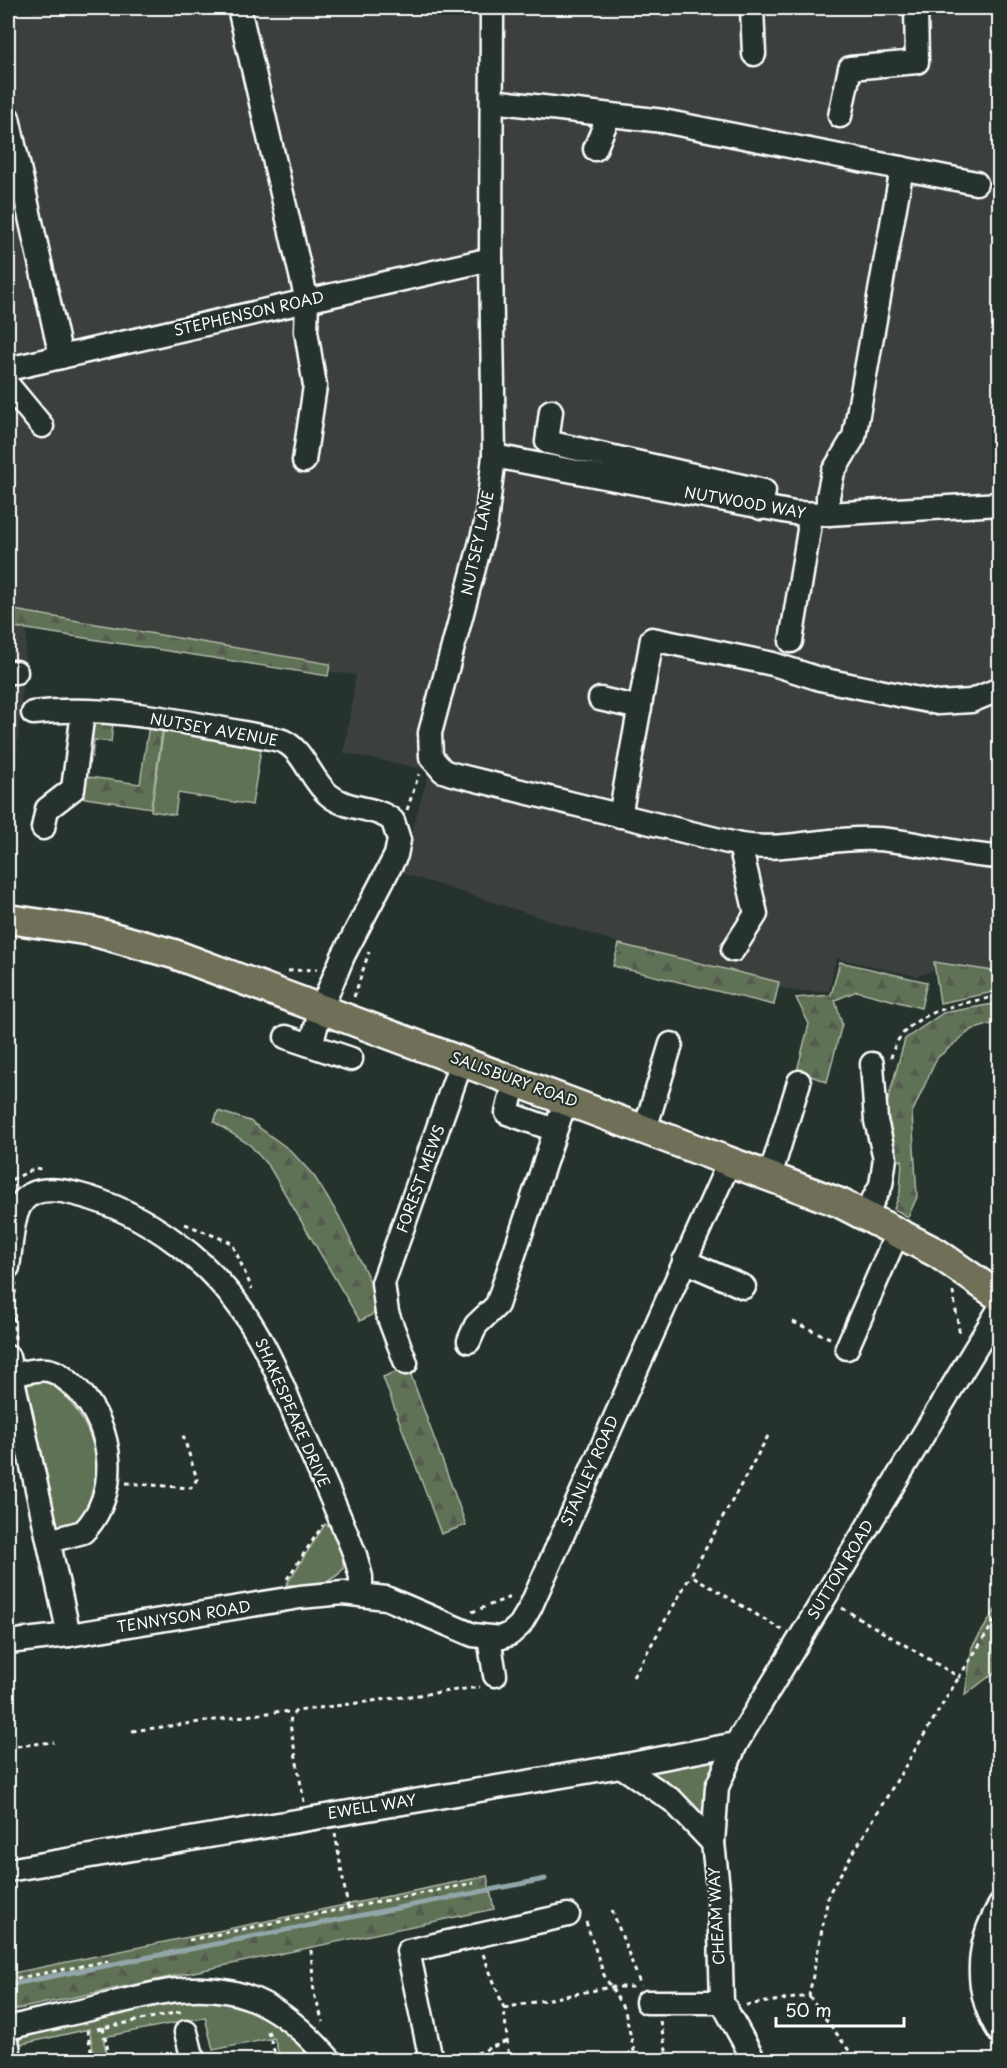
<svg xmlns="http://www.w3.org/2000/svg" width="1007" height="2068" viewBox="0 0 1007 2068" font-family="'Playpen Sans',sans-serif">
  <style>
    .built { fill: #3a403d }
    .grass { fill: #617254; stroke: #b0b8aa; stroke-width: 1.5 }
    .forest { fill: url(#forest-firs); stroke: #b0b8aa; stroke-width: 1.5 }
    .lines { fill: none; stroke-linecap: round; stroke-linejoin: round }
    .stream { stroke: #93a7aa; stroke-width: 5 }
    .minor-casing { stroke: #fff; stroke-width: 27 }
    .major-casing { stroke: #fff; stroke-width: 33 }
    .path { stroke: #fff; stroke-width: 3; stroke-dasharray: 4.5 4.5; stroke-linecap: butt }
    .minor { stroke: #26332d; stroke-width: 22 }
    .major { stroke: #706f59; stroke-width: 28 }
    .labels { text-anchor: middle; stroke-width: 4.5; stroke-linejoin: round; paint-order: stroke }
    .street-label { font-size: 15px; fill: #fff; stroke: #26332d }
  </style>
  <defs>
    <pattern id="forest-firs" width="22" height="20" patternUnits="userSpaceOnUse" patternTransform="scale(1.5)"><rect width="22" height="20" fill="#617254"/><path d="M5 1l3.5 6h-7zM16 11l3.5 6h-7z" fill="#545b4f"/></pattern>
  </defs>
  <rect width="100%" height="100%" fill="#26332d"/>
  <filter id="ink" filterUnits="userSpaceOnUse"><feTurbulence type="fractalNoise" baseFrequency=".0167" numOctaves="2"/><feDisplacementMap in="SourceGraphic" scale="12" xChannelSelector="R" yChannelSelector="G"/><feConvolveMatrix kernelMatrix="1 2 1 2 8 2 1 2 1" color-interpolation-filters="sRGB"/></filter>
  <g filter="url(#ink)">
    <!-- built -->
    <path class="built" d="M44,8H999V972L943,967L917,976L836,958L829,991H794L700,969L399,872L430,770L344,753L356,675L190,654L27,629L17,749L15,816L8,814V21Z"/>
    <!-- grass -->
    <g class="grass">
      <path d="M164,728L262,743L252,805L178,793L175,815L151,811Z"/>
      <path d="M45,1375C75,1403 104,1442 94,1485C91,1500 83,1511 83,1525L57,1529L53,1525L23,1384Z"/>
      <path d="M325,1524L329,1526L343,1554V1569C330,1587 306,1585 286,1585Z"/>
      <path d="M715,1758L716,1764L706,1814L703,1816L649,1772Z"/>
      <path d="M208,1996L261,2010L319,2060H281L274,2038L213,2050L205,2017L103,2037L108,2060H95L89,2029L18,2045L24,2031L43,2024L53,2029L125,2014L130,2007Z"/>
    </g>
    <!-- forest -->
    <g class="forest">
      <path d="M8,609L330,664L328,676L8,626Z"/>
      <path d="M87,721L113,724L111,742L94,740L92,757L83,756Z"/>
      <path d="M149,725L163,727L151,808L79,797L82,776L140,784Z"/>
      <path d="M619,944L779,982L774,1005L613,966Z"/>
      <path d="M840,962L927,982L921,1008L857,991L835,1000L842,1024L827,1082L797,1071L809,1024L796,998L831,995Z"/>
      <path d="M934,962L999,972V991L940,1003Z"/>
      <path d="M999,1003V1022L971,1030L937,1058L912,1113L917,1197L908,1217L894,1209L900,1192L902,1160L891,1161L879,1132L905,1039L943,1013Z"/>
      <path d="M218,1111L250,1121L290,1150L314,1176L339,1216L383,1309L360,1321L270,1168L250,1145L214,1122Z"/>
      <path d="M408,1367L466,1525L441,1534L383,1377Z"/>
      <path d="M999,1604V1669L965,1695L972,1647Z"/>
      <path d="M487,1876L494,1909L8,2011V1974Z"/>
    </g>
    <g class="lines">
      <!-- stream -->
      <path class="stream" d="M8,1985L545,1879"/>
      <!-- minor casing -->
      <g class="minor-casing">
        <g id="minor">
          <path d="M239,8L307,301L306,331L315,386L304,461"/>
          <path d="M492,8L491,259L494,456L486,523L430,733L431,757L443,771L452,774L740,845C787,852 831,836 877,839C918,841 958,856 1000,857"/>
          <path d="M752,8L754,54"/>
          <path d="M492,101L663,121L976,183"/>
          <path d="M840,116L850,68L917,62L916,8"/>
          <path d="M8,118L61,357"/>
          <path d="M595,149L609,115"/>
          <path d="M8,369L491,259"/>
          <path d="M8,385L42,426"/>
          <path d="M551,411L547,442L764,491L761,508"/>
          <path d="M494,456L794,513L828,514L1000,504"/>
          <path d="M828,514V496L833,472L854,437L902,168"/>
          <path d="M791,641L809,530L808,514"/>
          <path d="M8,672H16"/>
          <path d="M600,699L640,708"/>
          <path d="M33,713C114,704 201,725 280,740C303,747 310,780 329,795C348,811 377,806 393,821L399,840L396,855L343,956L321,1009L311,1045"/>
          <path d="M620,816L652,639L773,664L820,679L938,703L971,701L1000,689"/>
          <path d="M43,828L47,809L73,789L83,712"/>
          <path d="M733,950L756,914L740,845"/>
          <path d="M286,1037L351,1059"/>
          <path d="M515,1080L507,1113L555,1130"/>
          <path d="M645,1129L671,1044"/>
          <path d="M770,1176L799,1082"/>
          <path d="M865,1215L881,1185L885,1158L876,1121L872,1064"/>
          <path d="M684,1261L744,1287"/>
          <path d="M8,1267C15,1218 10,1177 76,1194C148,1212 215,1264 253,1327C274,1361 287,1398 303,1434C321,1474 339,1514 355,1555L361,1577V1594"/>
          <path d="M469,1341L476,1325L497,1305L566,1099"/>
          <path d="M847,1348L898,1231"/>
          <path d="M8,1357L69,1635"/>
          <path d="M406,1363L387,1313L383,1283L462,1060"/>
          <path d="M12,1375C23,1373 36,1368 48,1370C60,1372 69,1382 78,1390C114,1427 121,1494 83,1532L49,1541"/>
          <path d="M489,1638L495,1675"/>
          <path d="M8,1642L69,1635L300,1597L343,1593L386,1598L473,1635L499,1638L510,1634L520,1625L530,1608L730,1160"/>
          <path d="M621,1766L673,1801L713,1843L719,1897L722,2002L754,2060"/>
          <path d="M713,1843L717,1787L736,1744L1000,1308"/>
          <path d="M8,1870L621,1766L736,1744"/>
          <path d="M1000,1905C975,1945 974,1993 1000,2033"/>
          <path d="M647,2002H722"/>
          <path d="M8,2028C39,2020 71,2014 102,2006C141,1997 184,1983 225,1991C269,1998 302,2028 330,2060"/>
          <path d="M186,2032L193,2060"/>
          <path d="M8,2046L10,2060"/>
          <path d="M431,2060L408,1951L568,1915"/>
        </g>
      </g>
      <!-- major casing -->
      <g class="major-casing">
        <path id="major" d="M8,919L91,931L174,954L840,1203L937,1253L1000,1297"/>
      </g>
      <!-- path -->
      <g class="path">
        <path d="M407,810L419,774"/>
        <path d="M288,971L317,969"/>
        <path d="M354,997L369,952"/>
        <path d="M891,1058C901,1011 960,1004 1000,996"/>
        <path d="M9,1188L11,1180L36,1168L44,1170"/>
        <path d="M185,1224L232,1243L252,1289"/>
        <path d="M953,1292L960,1336"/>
        <path d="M793,1322L830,1338"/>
        <path d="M15,1339L13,1312L16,1283"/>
        <path d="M768,1436L691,1575L782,1630"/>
        <path d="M126,1483L191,1488L197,1479L182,1432"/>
        <path d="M287,1579L323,1525"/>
        <path d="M842,1608L959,1677L1000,1613"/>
        <path d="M472,1612L513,1596"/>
        <path d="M633,1677L691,1575"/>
        <path d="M132,1731L283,1711L292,1714"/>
        <path d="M8,1747L54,1742"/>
        <path d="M304,1802L290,1724L291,1716L296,1711L480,1687"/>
        <path d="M348,1908L474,1883"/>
        <path d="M612,1910L641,1986"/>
        <path d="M586,1922L604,1975L625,2011L636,2060"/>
        <path d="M189,1940L348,1908L335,1833"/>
        <path d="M311,1950L314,1994L323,2022"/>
        <path d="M483,1954L504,2008L509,2060"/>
        <path d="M8,1980L108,1961"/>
        <path d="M809,1996L856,2060"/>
        <path d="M746,2005L809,1996L829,1893L959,1677"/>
        <path d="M504,2008L611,1987H635"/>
        <path d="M660,2021L668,2060"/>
        <path d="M103,2027L110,2060"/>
        <path d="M97,2029L184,2011"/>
        <path d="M87,2030L93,2060"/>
        <path d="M268,2031L277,2060"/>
        <path d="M995,2051L1000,2058"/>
        <path d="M460,2060L507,2041"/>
      </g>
      <!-- minor -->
      <use href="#minor" class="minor"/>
      <!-- major -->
      <use href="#major" class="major"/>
    </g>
  </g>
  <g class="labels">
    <!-- street labels -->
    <g class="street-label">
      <text transform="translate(249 314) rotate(-13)" y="5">STEPHENSON ROAD</text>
      <text transform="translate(745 503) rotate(10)" y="5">NUTWOOD WAY</text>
      <text transform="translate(478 543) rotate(-78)" y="5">NUTSEY LANE</text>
      <text transform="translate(214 730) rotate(10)" y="5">NUTSEY AVENUE</text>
      <text transform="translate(514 1080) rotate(20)" y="5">SALISBURY ROAD</text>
      <text transform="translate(421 1179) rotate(-70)" y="5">FOREST MEWS</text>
      <text transform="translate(292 1413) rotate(66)" y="5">SHAKESPEARE DRIVE</text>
      <text transform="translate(590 1471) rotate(-66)" y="5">STANLEY ROAD</text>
      <text transform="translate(841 1570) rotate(-59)" y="5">SUTTON ROAD</text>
      <text transform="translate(184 1617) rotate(-9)" y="5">TENNYSON ROAD</text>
      <text transform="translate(372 1807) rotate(-9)" y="5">EWELL WAY</text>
      <text transform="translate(717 1916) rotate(-93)" y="5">CHEAM WAY</text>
    </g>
  </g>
  <!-- margin -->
  <rect width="1007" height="2068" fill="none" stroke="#26332d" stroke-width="30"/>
  <rect x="15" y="15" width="977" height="2038" fill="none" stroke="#fff" stroke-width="2" filter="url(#ink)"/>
  <!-- scale -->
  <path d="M776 2017v9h128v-9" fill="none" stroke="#ffffff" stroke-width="3"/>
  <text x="785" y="2017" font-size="18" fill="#ffffff" stroke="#26332d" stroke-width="4.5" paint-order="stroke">50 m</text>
</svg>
